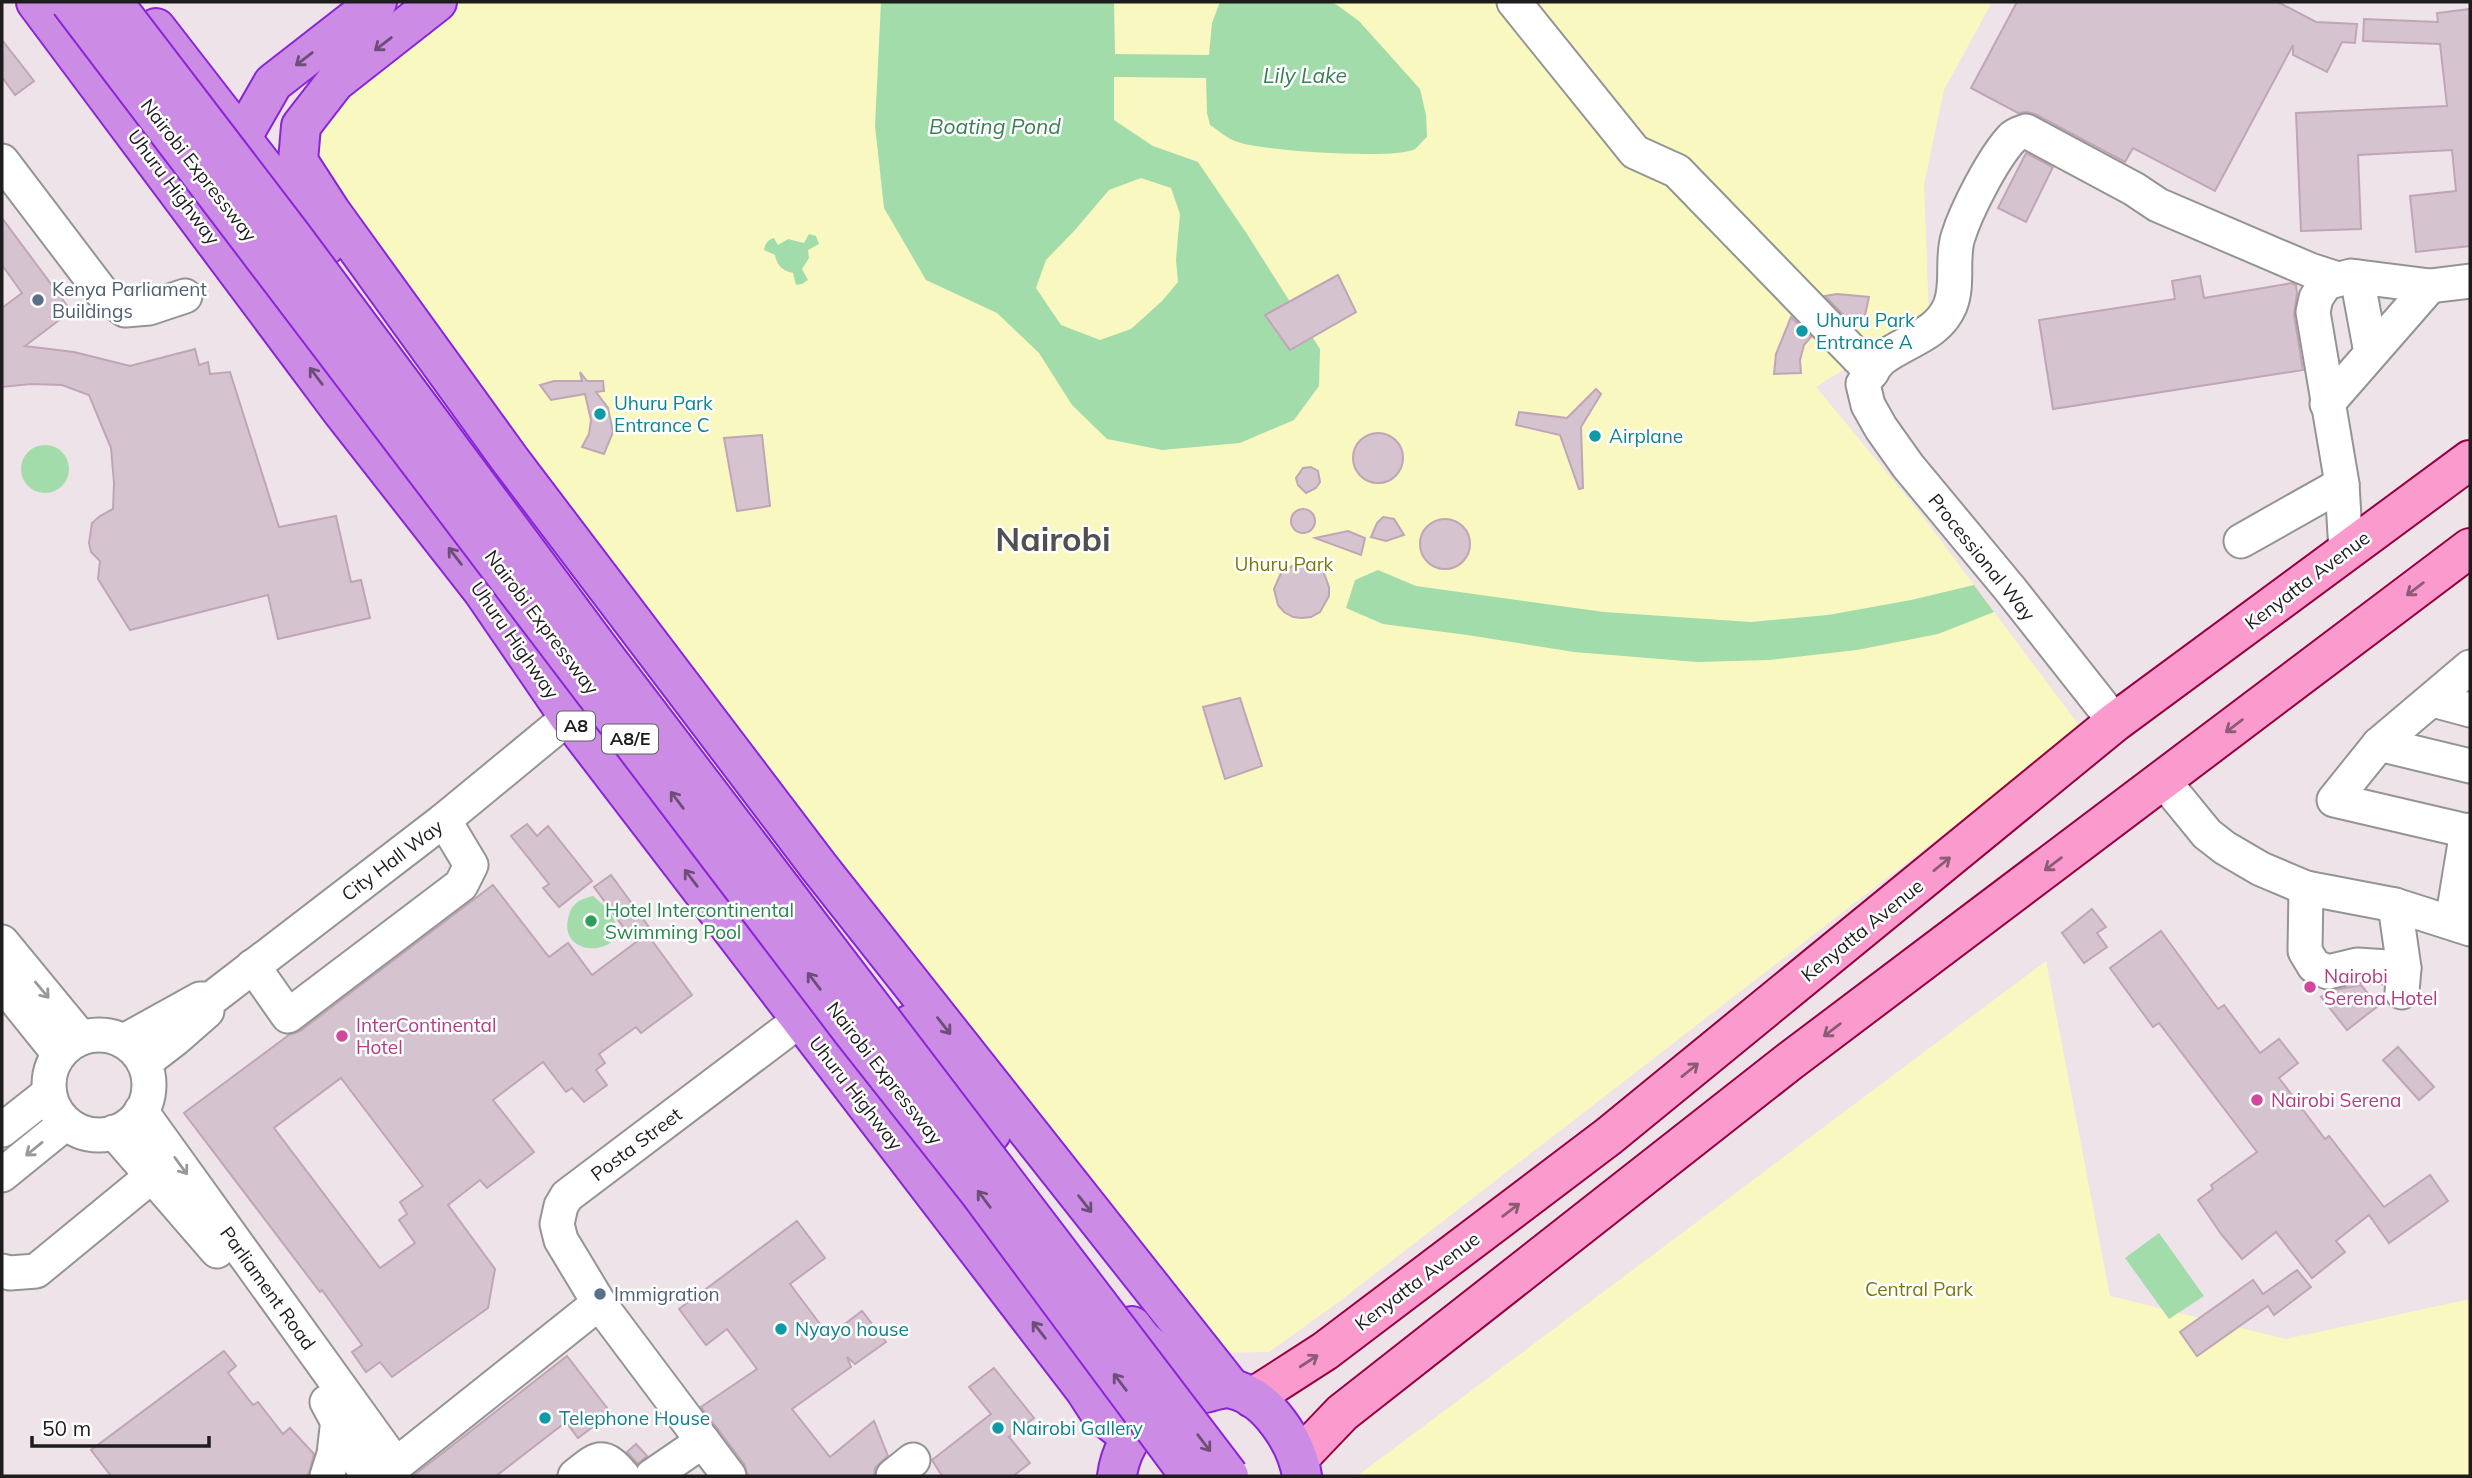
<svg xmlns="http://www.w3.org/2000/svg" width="2472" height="1478" viewBox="0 0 2472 1478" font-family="Mulish,sans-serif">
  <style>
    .park { fill: #f9f8c0 }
    .water { fill: #a3dcab; fill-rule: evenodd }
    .building { fill: #d5c3cf; stroke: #c0a5b7; stroke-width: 2; fill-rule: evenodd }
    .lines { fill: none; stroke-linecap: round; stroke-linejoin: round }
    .minor-casing { stroke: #949494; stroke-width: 37 }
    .major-casing { stroke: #95013f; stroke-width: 42 }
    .highway-casing { stroke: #8a25d7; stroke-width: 42 }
    .minor { stroke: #fff; stroke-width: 33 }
    .major { stroke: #fb9bcd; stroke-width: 38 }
    .highway { stroke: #cc8be5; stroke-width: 38 }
    .highway-bridge-casing { stroke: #8a25d7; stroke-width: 42; stroke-linecap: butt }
    .highway-bridge { stroke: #cc8be5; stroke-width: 38 }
    .oneway { stroke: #6c4e77 }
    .oneway2 { stroke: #8c5c75 }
    .oneway3 { stroke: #999 }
    .service-dot { fill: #5c6f8a; stroke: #fff; stroke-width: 2.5 }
    .culture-dot { fill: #0f9aa8; stroke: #fff; stroke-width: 2.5 }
    .leisure-dot { fill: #2e9e5b; stroke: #fff; stroke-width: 2.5 }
    .hotel-dot { fill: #d1479c; stroke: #fff; stroke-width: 2.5 }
    .labels { text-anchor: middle; stroke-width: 5; stroke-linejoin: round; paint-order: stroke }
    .shield { fill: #fff; stroke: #616161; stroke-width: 2 }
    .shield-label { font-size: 18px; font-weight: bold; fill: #1d1d1d }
    .street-label { font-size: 19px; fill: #1d1d1d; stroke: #fff }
    .service-label { font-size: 19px; fill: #4e5e75; stroke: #fff; text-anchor: start }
    .culture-label { font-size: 19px; fill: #0d838f; stroke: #fff; text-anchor: start }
    .park-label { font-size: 19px; fill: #7a790c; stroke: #fff }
    .leisure-label { font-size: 19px; fill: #27864d; stroke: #fff; text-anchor: start }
    .hotel-label { font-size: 19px; fill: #b23c85; stroke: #fff; text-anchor: start }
    .water-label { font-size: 21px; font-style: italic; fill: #3a7e55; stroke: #fff }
    .town-label { font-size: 33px; font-weight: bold; fill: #505050; stroke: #fff }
  </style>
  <rect width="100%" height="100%" fill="#eee3e8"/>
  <!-- park -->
  <g class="park">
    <path d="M459,2H1992L1944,90L1924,184L1929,316L1816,387L1921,514L2081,728L1336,1304L1269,1352L1206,1353L315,186L318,128L406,43Z"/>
    <path d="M2046,961L2110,1296L2286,1339L2470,1299V1476H1357Z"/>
  </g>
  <!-- water -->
  <g class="water">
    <path d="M881,2H1114L1115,54L1209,55L1212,23L1220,2H1331L1337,5L1359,21L1420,89L1426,115L1427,137C1423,140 1419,146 1415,149C1396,160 1261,151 1238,142C1228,139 1219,131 1210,125L1207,113L1206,78L1114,77V120L1153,146L1198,162L1247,234L1320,349L1319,386L1294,420L1240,443L1162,450L1107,439L1072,405L1039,353L997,313L926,280L884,208L875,126ZM1141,178L1171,188L1180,214L1176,260L1178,282L1162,301L1131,329L1100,340L1061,325L1036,288L1046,260L1075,230L1109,190Z"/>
    <path d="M809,234L816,236L819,244L808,250L809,258L802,269L808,280L802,284L796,285L793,273C783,271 777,266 775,255L764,250C765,244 768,239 774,238L778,245L788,239L804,243Z"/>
    <circle cx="45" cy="469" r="24"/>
    <path d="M1378,570L1416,586L1604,612L1751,622L1828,615L1911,600L1974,585L1994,612L1938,634L1857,650L1769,660L1697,662L1574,652L1467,635L1383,624L1346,608L1355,580Z"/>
    <path d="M593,896C664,952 552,970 569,915C572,903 582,898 593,896Z"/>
    <path d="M2159,1233L2204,1296L2169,1319L2125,1258Z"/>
  </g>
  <!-- building -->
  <g class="building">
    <path d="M2017,2H2278L2316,22L2357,24L2355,43L2342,42L2327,72L2293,55V45L2215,191L2133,148L2125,162L2035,114L2027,112L2018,113L1971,88Z"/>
    <path d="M2470,9V246L2416,252L2410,196L2456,191L2452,150L2358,155L2361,229L2301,231L2296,113L2447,106L2440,44L2363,41L2364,19L2438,22L2437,13Z"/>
    <path d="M2,40L34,81L15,95L2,77Z"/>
    <path d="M2026,153L2053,167L2026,222L1998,208Z"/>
    <path d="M2,218L71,311L25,346L74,352L130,366L195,349L199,365L208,362L210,374L230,372L279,527L336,516L351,582L361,580L370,618L278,639L268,595L130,630L98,579L100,561L91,552L89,543L92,523L100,516L113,509L114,483L111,448L89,395L62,385L31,384L2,387V308L22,293L2,265Z"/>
    <path d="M1338,275L1356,312L1290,350L1265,315Z"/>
    <path d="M2200,276L2204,298L2292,283L2296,285L2297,293L2294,315L2303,370L2053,409L2039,320L2175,299L2172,281Z"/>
    <path d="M1837,294L1869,297L1863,325L1849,321L1825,296Z"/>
    <path d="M1791,317L1811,337L1804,345L1800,360L1801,373L1774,374L1776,354Z"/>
    <path d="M580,372L587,381H603L604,391L596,392L608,408L613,432L604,454L582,447L589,434L591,420L585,394L551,400L540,385L554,381H582Z"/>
    <path d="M1596,389L1601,394L1581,427L1583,488L1579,489L1560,435L1516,425L1519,412L1567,418Z"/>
    <circle cx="1378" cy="458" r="25"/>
    <path d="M762,435L770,506L737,511L724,438Z"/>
    <path d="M1311,467L1318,471L1320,482L1316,488L1306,493L1298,485L1296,478L1303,468Z"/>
    <circle cx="1303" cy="521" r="12"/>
    <path d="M1383,517L1394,519L1404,535L1386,541L1371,537L1377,523Z"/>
    <circle cx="1445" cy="544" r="25"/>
    <path d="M1348,531L1365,538L1361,555L1315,538Z"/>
    <path d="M1300,563L1322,568L1329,587V596L1320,612L1311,617L1302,618L1293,617L1284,612L1278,605L1274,589L1281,573L1288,568Z"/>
    <path d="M1240,698L1262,766L1225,779L1203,707Z"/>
    <path d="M527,824L537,836L548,826L592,881L559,907L543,888L549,884L511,836Z"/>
    <path d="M611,875L649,927L632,939L594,887Z"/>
    <path d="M493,885L549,957L568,943L592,975L647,934L692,995L641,1033L636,1027L599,1054L605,1063L596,1070L607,1085L584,1102L572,1088L566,1092L543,1062L493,1100L534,1152L487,1188L480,1180L448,1205L495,1269L488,1308L392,1377L380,1362L366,1372L352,1352L362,1345L322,1290L320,1292L184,1113L289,1035L300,1031ZM341,1078L423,1186L400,1202L407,1214L399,1220L415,1243L380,1268L274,1128Z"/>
    <path d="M2092,909L2106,927L2097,933L2107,947L2084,963L2062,933Z"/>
    <path d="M2161,931L2218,1009L2224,1005L2260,1053L2279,1039L2298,1063L2279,1078L2325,1139L2329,1136L2384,1207L2430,1175L2448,1201L2389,1243L2369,1215L2336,1241L2345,1252L2312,1278L2276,1232L2242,1259L2221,1234L2198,1200L2213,1189L2211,1185L2257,1152L2159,1023L2153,1027L2110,968Z"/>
    <path d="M2361,985L2378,1006L2347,1030L2321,997L2329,991Z"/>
    <path d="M2398,1047L2434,1087L2419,1100L2383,1060Z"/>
    <path d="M797,1221L825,1258L790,1284L829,1336L862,1311L886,1342L855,1364L847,1357L851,1367L792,1409L830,1457L874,1421L888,1456L875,1468L874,1476H748L744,1464L701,1407L757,1369L727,1329L706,1345L679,1309Z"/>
    <path d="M2297,1270L2311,1287L2274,1315L2268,1306L2197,1356L2180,1332L2253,1280L2263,1294Z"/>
    <path d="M224,1351L236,1366L228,1373L253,1405L258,1402L283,1434L290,1428L314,1454L308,1476H111L91,1450Z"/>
    <path d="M567,1356L611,1413L578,1438L566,1422L496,1476H413Z"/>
    <path d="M994,1368L1034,1418L1009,1437L1030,1463L1013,1476H942L932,1460L991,1414L969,1387Z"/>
    <path d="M636,1444L647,1456L638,1464L627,1452Z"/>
  </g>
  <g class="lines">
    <!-- minor casing -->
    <g class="minor-casing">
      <g id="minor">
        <path d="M1514,2L1635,152L1677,171L1872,372"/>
        <path d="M2,161L103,294L125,310L149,308L185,296"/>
        <path d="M2357,277L2371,353"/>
        <path d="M2327,404L2430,286"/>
        <path d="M2241,541L2342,484"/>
        <path d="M2346,551L2342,484L2313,312L2316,298L2326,283L2351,276L2430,286L2470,281"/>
        <path d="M2470,667L2379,744L2334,800L2467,831L2470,830"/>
        <path d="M2433,700L2470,710"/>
        <path d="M2115,722L2010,589L1908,466L1881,428L1868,405L1863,384C1869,376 1875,364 1883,358C1905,341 1938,335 1950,306C1959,284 1951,259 1958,237C1966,211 1993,158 2012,138C2016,134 2021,133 2026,131L2134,189L2158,205L2310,270L2338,279"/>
        <path d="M2379,744L2470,766"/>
        <path d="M2162,779L2207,834L2225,848L2261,869L2306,888L2395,905L2470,929"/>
        <path d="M2306,888L2305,951L2314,966L2328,972L2357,965L2404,968"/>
        <path d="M2395,905L2404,968L2402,992"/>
        <path d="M2452,922L2467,831"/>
        <path d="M2,942L81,1038"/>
        <path d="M253,966L288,1016L461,885L471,865L444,820"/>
        <path d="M2,983L59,1054"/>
        <circle cx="99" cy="1085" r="50"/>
        <path d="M124,1041L200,999H211L444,820L569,717"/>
        <path d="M144,1063L175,1039L207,1011"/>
        <path d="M141,1111L396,1465"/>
        <path d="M2,1130L49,1093"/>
        <path d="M114,1132L217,1251"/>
        <path d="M2,1175L66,1123"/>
        <path d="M2,1271L10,1273L36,1271L153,1175"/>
        <path d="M327,1402L367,1476"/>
        <path d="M327,1476L334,1454L338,1419"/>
        <path d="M382,1476L599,1303"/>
        <path d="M575,1476C598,1458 602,1451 623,1476"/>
        <path d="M652,1476L703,1441"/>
        <path d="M729,1476L599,1303L561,1240L557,1224L561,1206L567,1196L800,1020"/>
        <path d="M893,1476L913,1460"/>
      </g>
    </g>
    <!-- major casing -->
    <g class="major-casing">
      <g id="major">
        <path d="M1252,1398L1325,1351L1609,1136L2115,722L2470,460"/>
        <path d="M1299,1458L1342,1413L1790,1061L2470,548"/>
      </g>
    </g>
    <!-- highway casing -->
    <g class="highway-casing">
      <g id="highway">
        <path d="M36,2L341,410L482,590L569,717L1085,1390L1100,1413L1130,1437"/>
        <path d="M437,2L335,82L301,126L298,161L331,212L511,461L819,867L1231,1388"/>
        <path d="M156,28L325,246"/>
        <path d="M242,137L273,83L377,2"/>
        <path d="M911,1024L991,1133"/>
        <path d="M1132,1326L1142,1339L1201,1393"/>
        <path d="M1205,1393C1213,1391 1225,1387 1232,1389C1268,1397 1297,1443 1302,1476"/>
        <path d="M1117,1476C1120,1452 1131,1436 1147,1417"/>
      </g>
    </g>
    <!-- minor -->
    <use href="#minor" class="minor"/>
    <!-- major -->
    <use href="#major" class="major"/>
    <!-- highway -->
    <use href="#highway" class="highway"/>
    <!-- highway-bridge casing -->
    <g class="highway-bridge-casing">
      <g id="highway-bridge">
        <path d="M70,2L852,1031L979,1192L1190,1476"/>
        <path d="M113,2L292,236L603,654L1229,1476"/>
      </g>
    </g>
    <!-- highway-bridge -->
    <use href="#highway-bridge" class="highway-bridge"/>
  </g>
  <!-- one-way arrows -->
  <defs><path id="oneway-shaft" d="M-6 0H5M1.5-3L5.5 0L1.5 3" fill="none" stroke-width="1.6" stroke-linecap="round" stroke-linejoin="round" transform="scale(1.75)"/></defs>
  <g class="oneway">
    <use href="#oneway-shaft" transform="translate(383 44) rotate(142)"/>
    <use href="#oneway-shaft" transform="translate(304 59) rotate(142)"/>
    <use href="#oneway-shaft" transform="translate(316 376) rotate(-127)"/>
    <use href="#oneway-shaft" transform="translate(455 556) rotate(-128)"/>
    <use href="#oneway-shaft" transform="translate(677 800) rotate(-127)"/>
    <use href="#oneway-shaft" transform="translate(691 878) rotate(-127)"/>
    <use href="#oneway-shaft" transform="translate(814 981) rotate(-127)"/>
    <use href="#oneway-shaft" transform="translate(944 1026) rotate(52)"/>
    <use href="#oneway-shaft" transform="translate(984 1199) rotate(-127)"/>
    <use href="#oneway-shaft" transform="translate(1085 1204) rotate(52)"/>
    <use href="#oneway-shaft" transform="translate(1039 1330) rotate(-128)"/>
    <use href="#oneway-shaft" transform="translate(1120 1382) rotate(-127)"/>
    <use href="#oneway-shaft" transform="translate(1204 1443) rotate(53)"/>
  </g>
  <g class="oneway2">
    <use href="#oneway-shaft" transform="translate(2415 589) rotate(143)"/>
    <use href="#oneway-shaft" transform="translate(2234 726) rotate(143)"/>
    <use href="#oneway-shaft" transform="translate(1942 864) rotate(-39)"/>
    <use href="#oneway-shaft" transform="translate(2053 864) rotate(143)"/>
    <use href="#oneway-shaft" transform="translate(1832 1030) rotate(143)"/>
    <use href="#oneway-shaft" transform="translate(1690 1070) rotate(-39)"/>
    <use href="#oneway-shaft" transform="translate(1511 1210) rotate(-37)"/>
    <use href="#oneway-shaft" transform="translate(1309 1361) rotate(-33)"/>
  </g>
  <g class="oneway3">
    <use href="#oneway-shaft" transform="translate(42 990) rotate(50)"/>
    <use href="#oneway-shaft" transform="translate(34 1149) rotate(141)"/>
    <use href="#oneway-shaft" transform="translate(181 1166) rotate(54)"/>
  </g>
  <!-- markers -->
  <g class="service-dot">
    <circle cx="38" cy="300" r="7"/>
    <circle cx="600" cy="1294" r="7"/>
  </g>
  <g class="culture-dot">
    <circle cx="1802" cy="331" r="7"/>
    <circle cx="600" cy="414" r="7"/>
    <circle cx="1595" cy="436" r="7"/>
    <circle cx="781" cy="1329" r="7"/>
    <circle cx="545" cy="1418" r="7"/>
    <circle cx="998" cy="1428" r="7"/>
  </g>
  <circle class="leisure-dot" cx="591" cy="921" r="7"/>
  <g class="hotel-dot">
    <circle cx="2310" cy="987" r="7"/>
    <circle cx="342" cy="1036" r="7"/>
    <circle cx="2257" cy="1100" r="7"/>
  </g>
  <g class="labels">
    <!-- shield labels -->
    <g class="shield">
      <rect x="557" y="711.5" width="38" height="29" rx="5"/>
      <rect x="602" y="724.5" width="56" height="29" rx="5"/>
    </g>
    <g class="shield-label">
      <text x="576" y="732">A8</text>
      <text x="630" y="745">A8/E</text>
    </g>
    <!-- street labels -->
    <g class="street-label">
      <text transform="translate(199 170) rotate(52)" y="7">Nairobi Expressway</text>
      <text transform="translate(174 187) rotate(53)" y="7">Uhuru Highway</text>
      <text transform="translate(1982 557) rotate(51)" y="7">Processional Way</text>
      <text transform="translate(2307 580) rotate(-37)" y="7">Kenyatta Avenue</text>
      <text transform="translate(542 622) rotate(53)" y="7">Nairobi Expressway</text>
      <text transform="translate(515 640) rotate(55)" y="7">Uhuru Highway</text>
      <text transform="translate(392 860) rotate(-37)" y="7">City Hall Way</text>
      <text transform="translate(1862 930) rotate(-39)" y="7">Kenyatta Avenue</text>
      <text transform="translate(885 1073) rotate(52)" y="7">Nairobi Expressway</text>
      <text transform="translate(856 1093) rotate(52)" y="7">Uhuru Highway</text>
      <text transform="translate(636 1144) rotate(-37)" y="7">Posta Street</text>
      <text transform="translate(1417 1281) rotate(-37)" y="7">Kenyatta Avenue</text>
      <text transform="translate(268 1288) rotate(54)" y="7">Parliament Road</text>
    </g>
    <!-- service labels -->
    <g class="service-label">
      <text x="52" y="296">Kenya Parliament<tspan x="52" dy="22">Buildings</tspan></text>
      <text x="614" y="1301">Immigration</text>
    </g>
    <!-- culture labels -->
    <g class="culture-label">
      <text x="1816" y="327">Uhuru Park<tspan x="1816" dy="22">Entrance A</tspan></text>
      <text x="614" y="410">Uhuru Park<tspan x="614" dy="22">Entrance C</tspan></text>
      <text x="1609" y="443">Airplane</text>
      <text x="795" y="1336">Nyayo house</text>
      <text x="559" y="1425">Telephone House</text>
      <text x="1012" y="1435">Nairobi Gallery</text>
    </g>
    <!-- park labels -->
    <g class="park-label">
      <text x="1284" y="571">Uhuru Park</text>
      <text x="1919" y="1296">Central Park</text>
    </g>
    <!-- leisure labels -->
    <g class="leisure-label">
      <text x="605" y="917">Hotel Intercontinental<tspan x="605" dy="22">Swimming Pool</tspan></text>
    </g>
    <!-- hotel labels -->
    <g class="hotel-label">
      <text x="2324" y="983">Nairobi<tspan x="2324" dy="22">Serena Hotel</tspan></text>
      <text x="356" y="1032">InterContinental<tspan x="356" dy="22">Hotel</tspan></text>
      <text x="2271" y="1107">Nairobi Serena</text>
    </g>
    <!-- water labels -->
    <g class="water-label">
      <text x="1305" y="83">Lily Lake</text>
      <text x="995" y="134">Boating Pond</text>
    </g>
    <!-- town labels -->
    <g class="town-label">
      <text x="1053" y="551">Nairobi</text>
    </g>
  </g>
  <!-- border -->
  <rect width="2472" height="1478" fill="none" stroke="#1d1d1d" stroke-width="7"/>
  <!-- scale -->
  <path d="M32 1436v10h177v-10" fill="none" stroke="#1d1d1d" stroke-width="3.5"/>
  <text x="42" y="1436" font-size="21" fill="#1d1d1d" stroke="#ffffff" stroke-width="5" paint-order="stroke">50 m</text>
</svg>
